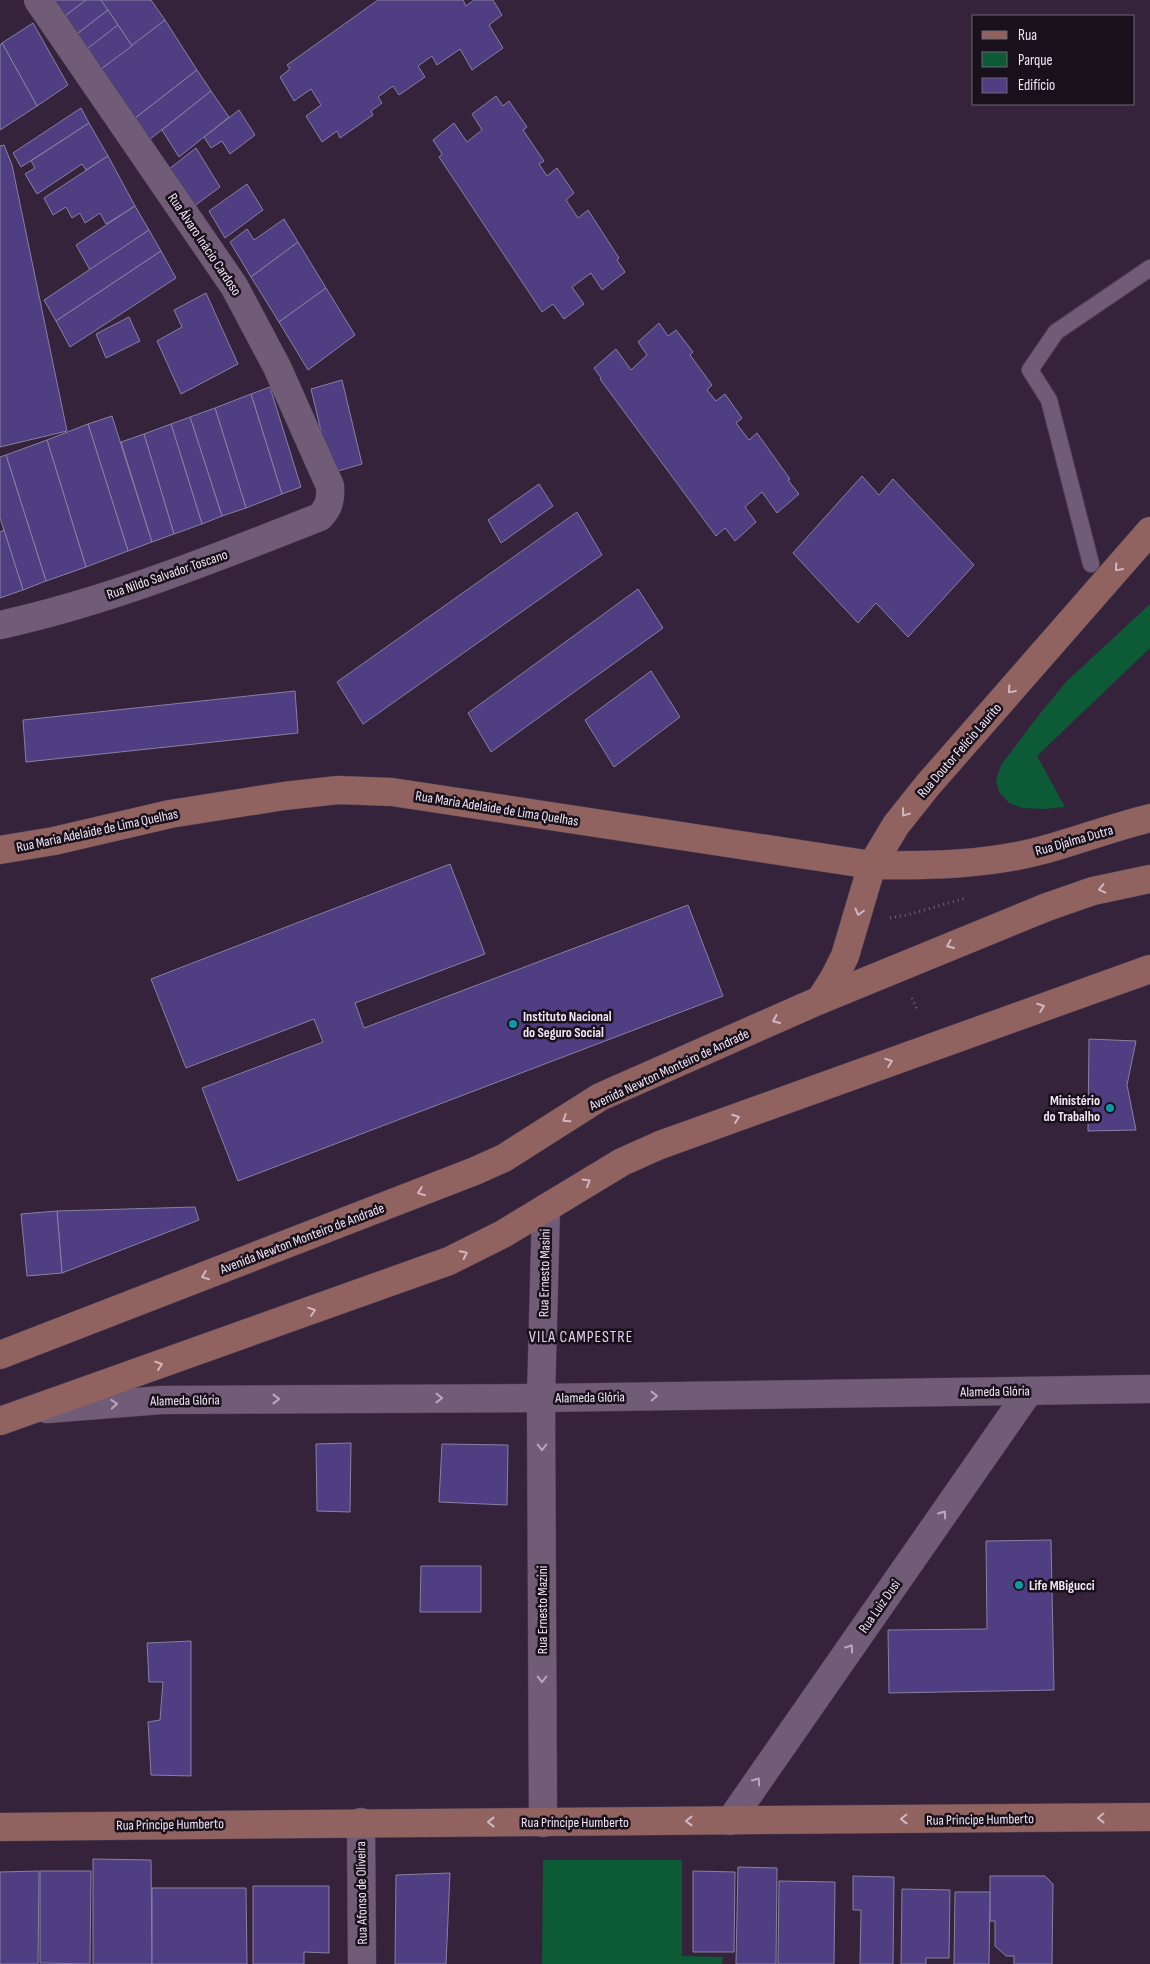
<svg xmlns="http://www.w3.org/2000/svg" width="1150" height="1964" viewBox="0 0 1150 1964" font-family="'Sofia Sans Condensed',sans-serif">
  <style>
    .green { fill: #0d5a37 }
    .building { fill: #4f3e82; stroke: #8681a1 }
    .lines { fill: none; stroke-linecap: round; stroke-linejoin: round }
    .lane-casing { stroke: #4f4054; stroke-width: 18 }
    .street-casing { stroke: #4f4054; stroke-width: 29 }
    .secondary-casing { stroke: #4f4054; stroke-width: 29 }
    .path { stroke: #726278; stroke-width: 3; stroke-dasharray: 1 4; stroke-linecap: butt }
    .lane { stroke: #705c77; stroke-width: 16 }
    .street { stroke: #705c77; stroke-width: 28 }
    .secondary { stroke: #906260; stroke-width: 28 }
    .oneway { stroke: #d0b8c2 }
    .oneway2 { stroke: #b8a8bd }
    .culture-dot { fill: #0f9aa8; stroke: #18101a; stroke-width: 2 }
    .labels { text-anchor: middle; stroke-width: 5; stroke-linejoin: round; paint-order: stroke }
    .street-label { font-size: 14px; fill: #f2e6f6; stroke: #18101a }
    .poi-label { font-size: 14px; font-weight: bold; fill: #f2e6f6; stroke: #18101a; text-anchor: start }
    .quarter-label { font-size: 16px; letter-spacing: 1px; fill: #e6cfee; stroke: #18101a }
  </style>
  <rect width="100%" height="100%" fill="#35233b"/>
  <!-- green -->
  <g class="green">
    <path d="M1150,604V648L1037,756L1065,807L1044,809L1022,808L1009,803L999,792L996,781L1001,765L1038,716L1067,681Z"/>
    <path d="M543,1860H682V1956L723,1957L722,1964H542Z"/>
  </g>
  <!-- building -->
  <g class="building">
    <path d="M49,0H86L61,19Z"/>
    <path d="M86,0H101L108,10L73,37L61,19Z"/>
    <path d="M101,0H151L165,20L132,46Z"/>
    <path d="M378,0H463L466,6L474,0H493L502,15L489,25L503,48L472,70L460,49L437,65L432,56L418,66L425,77L399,95L393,86L378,97L382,103L371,111L373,115L340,138L337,131L322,142L306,116L321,105L311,89L294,101L280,77L290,69L287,65Z"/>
    <path d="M108,10L118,25L83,53L73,37Z"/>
    <path d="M165,20L197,70L134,119L101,69Z"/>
    <path d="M33,23L68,85L37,106L2,43Z"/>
    <path d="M118,25L132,46L101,69L88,48Z"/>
    <path d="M2,43L37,106L0,130V45Z"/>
    <path d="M197,70L211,91L149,140L134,119Z"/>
    <path d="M211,91L229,117L179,157L162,130Z"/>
    <path d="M496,96L503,106L509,101L527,127L523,130L544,161L539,164L547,176L557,168L574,193L566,200L578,218L588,210L619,258L617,260L625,272L602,290L591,273L572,287L584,304L564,319L553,304L542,312L439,157L442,154L433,140L454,123L467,142L482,130L472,114Z"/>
    <path d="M81,108L89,123L21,167L13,153Z"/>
    <path d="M239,110L255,135L230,154L222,141L211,148L204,137Z"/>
    <path d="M89,123L108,156L86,170L82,164L37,194L25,174L35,168L31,161Z"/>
    <path d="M4,145L12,165L67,431L0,447V146Z"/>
    <path d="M196,148L220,187L193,207L169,169Z"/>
    <path d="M108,156L135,206L106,224L100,213L85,223L80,213L72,218L66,207L53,215L44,198Z"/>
    <path d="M247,184L263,210L225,238L209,211Z"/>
    <path d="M135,206L149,230L90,270L76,245Z"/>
    <path d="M284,219L298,242L251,277L230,242L247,229L254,240Z"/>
    <path d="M149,230L161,251L56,321L44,300Z"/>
    <path d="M298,242L326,288L279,322L251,277Z"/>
    <path d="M161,251L176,278L70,347L56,321Z"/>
    <path d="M326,288L355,335L308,370L279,322Z"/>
    <path d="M206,293L238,364L181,394L157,341L182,327L174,310Z"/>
    <path d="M129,317L140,341L106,358L96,334Z"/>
    <path d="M659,323L668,336L676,330L693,352L690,355L712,385L707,390L716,401L725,394L742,418L736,423L749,440L757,433L790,479L788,480L799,494L777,513L762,492L745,507L756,522L735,541L725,528L716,536L600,379L601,378L594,368L616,349L631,370L647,355L638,342Z"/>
    <path d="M342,380L362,464L331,473L311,389Z"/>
    <path d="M270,387L301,487L282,494L251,394Z"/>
    <path d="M251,394L282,494L246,508L215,408Z"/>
    <path d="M215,408L246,508L222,516L190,417Z"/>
    <path d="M112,416L152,542L128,551L88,424Z"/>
    <path d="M190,417L222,516L202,524L171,424Z"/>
    <path d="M88,424L128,551L86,567L47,440Z"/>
    <path d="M171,424L202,524L174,534L144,434Z"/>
    <path d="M144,434L174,534L152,542L121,442Z"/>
    <path d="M47,440L86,567L46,581L6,455Z"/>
    <path d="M6,455L46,581L23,590L0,518V457Z"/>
    <path d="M862,476L879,495L893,479L974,565L908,637L876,603L858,623L793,553Z"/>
    <path d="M539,484L553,506L501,543L488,520Z"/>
    <path d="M577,512L602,555L363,724L337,682Z"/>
    <path d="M4,530L23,590L0,598V532Z"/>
    <path d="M638,589L663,628L491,752L468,713Z"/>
    <path d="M651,671L680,717L614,767L585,720Z"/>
    <path d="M295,691L298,733L26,762L23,720Z"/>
    <path d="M450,864L485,954L355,1003L364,1028L688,905L723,996L238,1181L202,1088L323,1042L314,1019L186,1068L151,979Z"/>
    <path d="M1089,1039L1136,1041L1127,1085L1136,1130L1088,1131Z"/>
    <path d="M195,1207L199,1220L62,1273L57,1211Z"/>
    <path d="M57,1211L62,1273L27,1276L21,1214Z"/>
    <path d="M351,1443L350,1512L317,1511L316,1444Z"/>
    <path d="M442,1444L508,1445L507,1505L439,1502Z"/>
    <path d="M1051,1540L1054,1690L889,1693L888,1630L987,1629L986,1541Z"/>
    <path d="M421,1566H481V1612H420Z"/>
    <path d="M191,1641V1776L151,1775L148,1722L160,1720L163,1682H149L147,1643Z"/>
    <path d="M93,1859L151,1860L152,1964H93Z"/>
    <path d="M738,1867L777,1868L776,1964H736Z"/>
    <path d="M39,1871L38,1964H0V1872Z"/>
    <path d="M40,1871H91L90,1964L40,1963Z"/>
    <path d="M693,1871L735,1872L734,1952H693Z"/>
    <path d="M450,1873L446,1964H395L396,1875Z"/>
    <path d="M853,1876L894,1877L893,1964H860L861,1910H853Z"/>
    <path d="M990,1876H1045L1053,1884L1052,1964H1014V1956H1006L995,1946V1921H990Z"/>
    <path d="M779,1881L835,1882L834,1964H778Z"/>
    <path d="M253,1886H329V1953L304,1952V1964H253Z"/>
    <path d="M152,1888H246L247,1964H152Z"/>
    <path d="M902,1889L950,1890L949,1958H926V1964H901Z"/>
    <path d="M955,1892H990L989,1964H954Z"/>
  </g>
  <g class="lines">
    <!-- lane casing -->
    <g class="lane-casing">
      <path id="lane" d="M1091,564L1049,400L1030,370L1056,332L1150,268"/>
    </g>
    <!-- street casing -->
    <g class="street-casing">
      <g id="street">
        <path d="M0,625C110,601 215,558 320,517C329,507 331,500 330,486L277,367L234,286L38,0"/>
        <path d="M47,1409L162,1400L541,1398L1150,1389"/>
        <path d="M730,1821L1029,1391"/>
        <path d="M361,1822L362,1964"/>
        <path d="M543,1823L541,1398L546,1208"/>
      </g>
    </g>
    <!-- secondary casing -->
    <g class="secondary-casing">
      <g id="secondary">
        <path d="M0,850L54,841L170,814L284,796L338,790L392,792L872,865C928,866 988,865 1043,850C1079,840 1114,827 1150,818"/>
        <path d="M820,1000L834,978L845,956L872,865L896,825L927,786L1150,531"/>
        <path d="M0,1355L475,1171L504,1158L600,1097L820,1000L1047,907L1093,891L1150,879"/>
        <path d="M0,1421L449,1261L503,1234L622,1162L660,1145L1150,969"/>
        <path d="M0,1827C383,1822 767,1821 1150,1817"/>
      </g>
    </g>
    <!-- path -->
    <g class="path">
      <path d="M890,918L907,915L966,898"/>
      <path d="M912,998L917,1010"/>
    </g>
    <!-- lane -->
    <use href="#lane" class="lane"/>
    <!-- street -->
    <use href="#street" class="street"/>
    <!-- secondary -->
    <use href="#secondary" class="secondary"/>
  </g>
  <!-- one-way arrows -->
  <defs><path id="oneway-chevron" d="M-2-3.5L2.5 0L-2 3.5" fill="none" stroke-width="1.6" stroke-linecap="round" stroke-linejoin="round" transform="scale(1.25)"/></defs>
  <g class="oneway">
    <use href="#oneway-chevron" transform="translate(1118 568) rotate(131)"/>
    <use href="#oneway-chevron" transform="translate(1011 690) rotate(131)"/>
    <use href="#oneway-chevron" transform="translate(905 813) rotate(127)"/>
    <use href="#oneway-chevron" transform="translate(1102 889) rotate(167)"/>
    <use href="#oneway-chevron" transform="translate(859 912) rotate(105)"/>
    <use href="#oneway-chevron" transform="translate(950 945) rotate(157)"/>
    <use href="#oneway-chevron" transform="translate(1041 1007) rotate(-20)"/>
    <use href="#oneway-chevron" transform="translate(776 1020) rotate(156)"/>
    <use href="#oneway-chevron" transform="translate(889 1062) rotate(-20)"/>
    <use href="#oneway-chevron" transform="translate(736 1118) rotate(-20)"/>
    <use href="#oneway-chevron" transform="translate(566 1119) rotate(147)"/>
    <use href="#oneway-chevron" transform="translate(587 1182) rotate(-31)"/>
    <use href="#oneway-chevron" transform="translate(421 1192) rotate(159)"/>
    <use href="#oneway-chevron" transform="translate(464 1254) rotate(-26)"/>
    <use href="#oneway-chevron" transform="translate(205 1276) rotate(159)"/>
    <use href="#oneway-chevron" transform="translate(312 1311) rotate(-19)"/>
    <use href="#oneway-chevron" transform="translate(159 1365) rotate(-19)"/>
    <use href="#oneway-chevron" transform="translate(1101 1818) rotate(179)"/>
    <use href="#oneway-chevron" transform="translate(904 1819) rotate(179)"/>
    <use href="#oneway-chevron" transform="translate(689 1821) rotate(180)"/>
    <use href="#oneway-chevron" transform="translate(491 1822) rotate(-180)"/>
  </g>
  <g class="oneway2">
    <use href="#oneway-chevron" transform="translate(654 1396) rotate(-1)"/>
    <use href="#oneway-chevron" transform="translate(439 1398)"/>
    <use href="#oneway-chevron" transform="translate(276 1399)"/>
    <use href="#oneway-chevron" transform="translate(114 1404) rotate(-4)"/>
    <use href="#oneway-chevron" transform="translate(542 1447) rotate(90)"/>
    <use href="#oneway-chevron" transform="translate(943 1514) rotate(-55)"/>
    <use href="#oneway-chevron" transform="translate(850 1648) rotate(-55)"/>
    <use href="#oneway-chevron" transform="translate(542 1679) rotate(90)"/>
    <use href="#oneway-chevron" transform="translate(757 1781) rotate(-55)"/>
  </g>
  <!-- markers -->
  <g class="culture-dot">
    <circle cx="513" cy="1024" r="5"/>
    <circle cx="1110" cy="1108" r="5"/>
    <circle cx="1019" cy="1585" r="5"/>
  </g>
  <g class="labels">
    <!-- street labels -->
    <g class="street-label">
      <text transform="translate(205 244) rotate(56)" y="5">Rua Álvaro Inâcio Cardoso</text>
      <text transform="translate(167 574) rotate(-19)" y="5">Rua Nildo Salvador Toscano</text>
      <text transform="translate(959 750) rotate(-49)" y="5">Rua Doutor Felício Laurito</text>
      <text transform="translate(497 808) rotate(9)" y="5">Rua Maria Adelaide de Lima Quelhas</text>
      <text transform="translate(97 830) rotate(-12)" y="5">Rua Maria Adelaide de Lima Quelhas</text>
      <text transform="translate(1074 840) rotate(-16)" y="5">Rua Djalma Dutra</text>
      <text transform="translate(669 1069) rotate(-25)" y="5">Avenida Newton Monteiro de Andrade</text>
      <text transform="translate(302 1238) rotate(-21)" y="5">Avenida Newton Monteiro de Andrade</text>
      <text transform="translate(544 1273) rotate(-89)" y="5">Rua Ernesto Masini</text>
      <text transform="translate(995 1391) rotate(-1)" y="5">Alameda Glória</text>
      <text transform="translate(590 1397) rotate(-1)" y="5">Alameda Glória</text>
      <text transform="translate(185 1400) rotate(-1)" y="5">Alameda Glória</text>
      <text transform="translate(879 1606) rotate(-55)" y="5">Rua Luiz Dusi</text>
      <text transform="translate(542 1610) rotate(-90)" y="5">Rua Ernesto Mazini</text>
      <text transform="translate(980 1819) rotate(-1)" y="5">Rua Principe Humberto</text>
      <text x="575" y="1827">Rua Principe Humberto</text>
      <text transform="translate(170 1824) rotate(-1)" y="5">Rua Principe Humberto</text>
      <text transform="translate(361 1893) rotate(-91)" y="5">Rua Afonso de Oliveira</text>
    </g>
    <!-- poi labels -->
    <g class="poi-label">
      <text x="523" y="1021">Instituto Nacional<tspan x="523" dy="16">do Seguro Social</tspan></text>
      <text x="1100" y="1105" text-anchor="end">Ministério<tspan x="1100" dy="16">do Trabalho</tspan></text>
      <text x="1029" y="1590">Life MBigucci</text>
    </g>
    <!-- quarter labels -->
    <g class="quarter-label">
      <text x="581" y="1342">VILA CAMPESTRE</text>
    </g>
  </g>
  <!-- legend -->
  <rect x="972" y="15" width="162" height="90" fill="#18101a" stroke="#6f6672"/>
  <rect x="982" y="31" width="25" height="8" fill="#906260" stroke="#6f6672"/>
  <text x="1018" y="40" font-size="15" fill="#f2e6f6">Rua</text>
  <rect x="982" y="52" width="25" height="15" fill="#0d5a37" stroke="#6f6672"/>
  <text x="1018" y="65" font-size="15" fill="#f2e6f6">Parque</text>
  <rect x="982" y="78" width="25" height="15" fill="#4f3e82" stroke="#6f6672"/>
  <text x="1018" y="90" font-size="15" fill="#f2e6f6">Edifício</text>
</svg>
